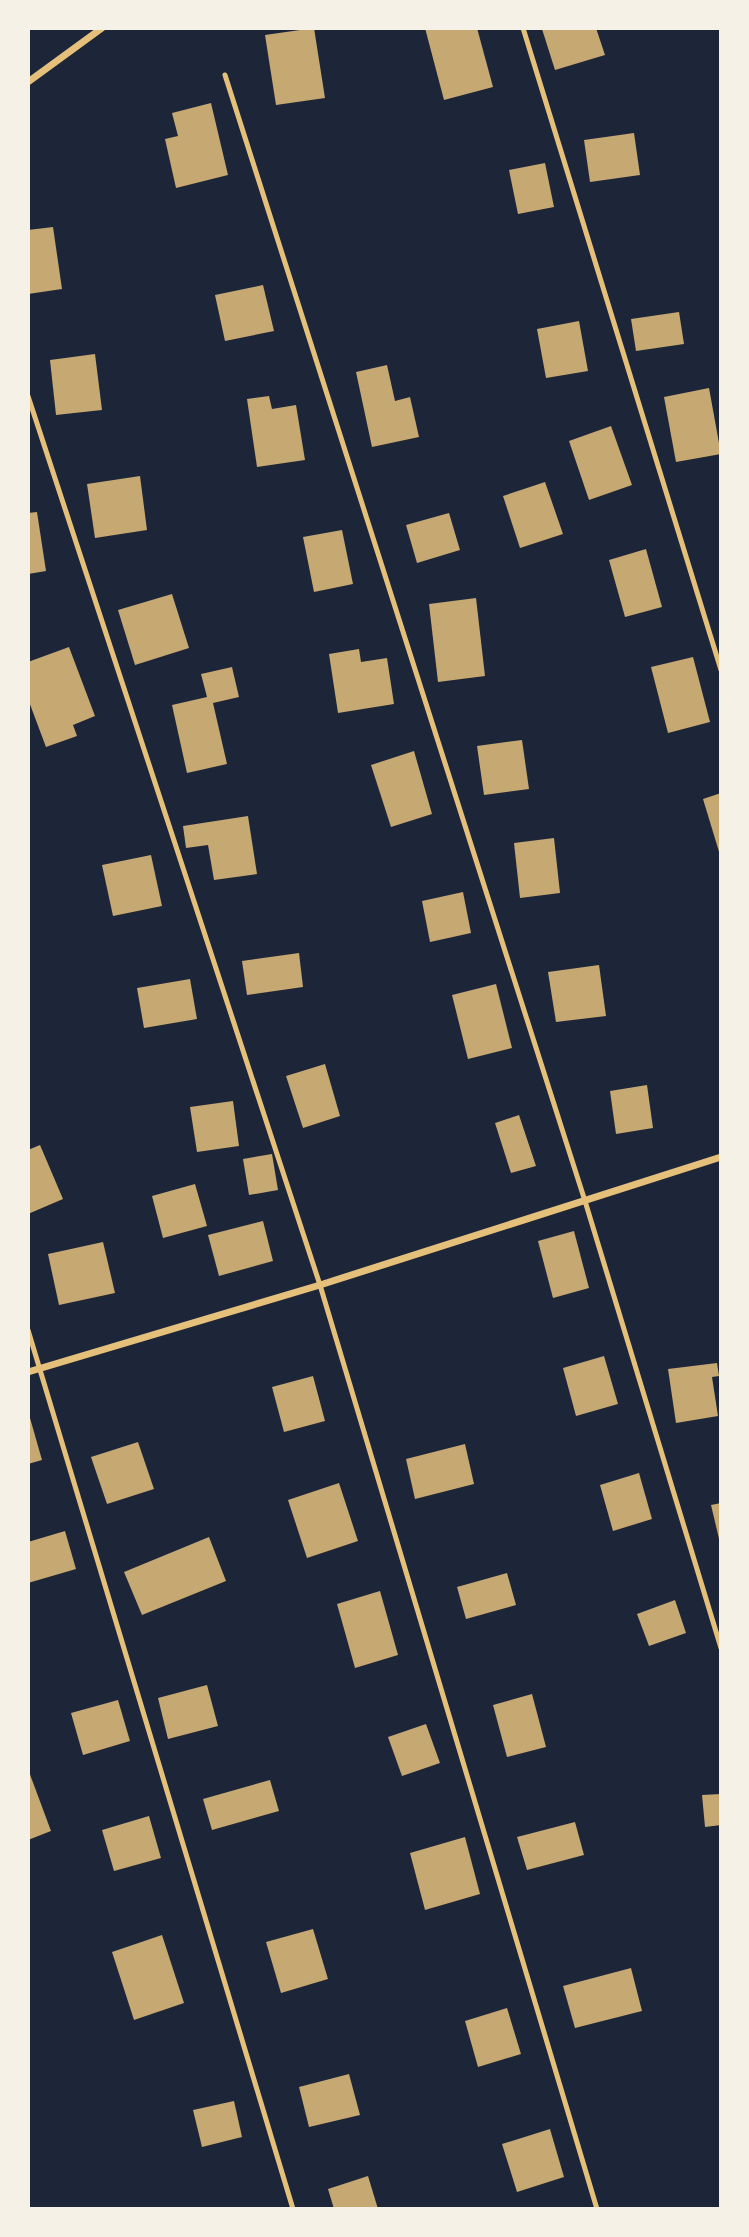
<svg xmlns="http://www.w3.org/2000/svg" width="749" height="2237" viewBox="0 0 749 2237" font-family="'Roboto Condensed',sans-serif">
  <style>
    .green { fill: #1d2539 }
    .building { fill: #c6a872 }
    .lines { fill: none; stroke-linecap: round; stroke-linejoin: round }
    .service { stroke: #e5c07b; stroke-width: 5 }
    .minor { stroke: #e5c07b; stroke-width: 7 }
  </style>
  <rect width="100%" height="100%" fill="#14213d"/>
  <!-- green -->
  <rect class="green" x="28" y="28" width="693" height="2181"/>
  <!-- building -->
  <g class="building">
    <path d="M314,28L325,98L276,105L265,35Z"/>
    <path d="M425,28H477L493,87L444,100Z"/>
    <path d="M545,28H596L605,55L555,70L542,29Z"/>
    <path d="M211,103L228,175L176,188L165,139L178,136L172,113Z"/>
    <path d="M634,133L640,175L590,182L584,140Z"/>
    <path d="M545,163L554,207L518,214L509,170Z"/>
    <path d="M53,227L62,289L28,294V230Z"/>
    <path d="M263,285L274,331L225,341L215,295Z"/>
    <path d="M679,312L684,344L636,351L631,319Z"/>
    <path d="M579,321L588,371L546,378L537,329Z"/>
    <path d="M95,354L102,410L56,415L50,360Z"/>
    <path d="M387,365L395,401L410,397L419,437L372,447L356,372Z"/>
    <path d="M709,388L721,454L676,462L664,397Z"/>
    <path d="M269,396L272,409L296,405L305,460L257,467L247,399Z"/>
    <path d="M611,426L632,485L589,500L569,441Z"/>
    <path d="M140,476L147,530L95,538L87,484Z"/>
    <path d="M545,482L563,534L520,548L503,496Z"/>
    <path d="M37,512L46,571L28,574V513Z"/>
    <path d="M449,513L460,550L417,563L406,525Z"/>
    <path d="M342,530L353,584L314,592L303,537Z"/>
    <path d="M646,549L662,607L625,617L609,560Z"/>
    <path d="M172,594L189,648L135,665L118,610Z"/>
    <path d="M476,598L485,676L438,682L429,604Z"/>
    <path d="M69,647L95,716L73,725L77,736L46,747L28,699V662Z"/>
    <path d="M359,649L361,662L387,658L394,704L338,713L329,654Z"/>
    <path d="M693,657L710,722L668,733L651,667Z"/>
    <path d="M232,667L239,697L213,703L227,764L187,773L172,705L207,697L201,674Z"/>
    <path d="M522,740L529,789L484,795L477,746Z"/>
    <path d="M414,751L432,814L391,827L371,765Z"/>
    <path d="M721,793V855H720L703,799Z"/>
    <path d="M248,816L257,874L214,880L208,845L186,848L183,826Z"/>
    <path d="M554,838L560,893L520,898L514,843Z"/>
    <path d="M151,855L162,906L113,916L102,865Z"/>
    <path d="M463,892L471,933L430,942L422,901Z"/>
    <path d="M299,953L303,987L247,995L242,961Z"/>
    <path d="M599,965L606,1016L556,1022L548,972Z"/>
    <path d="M190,979L197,1019L144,1028L137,988Z"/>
    <path d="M496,984L512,1048L468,1059L452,995Z"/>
    <path d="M325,1064L340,1116L303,1128L286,1076Z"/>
    <path d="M647,1085L653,1128L616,1134L610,1091Z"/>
    <path d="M233,1101L239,1146L197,1152L190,1107Z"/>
    <path d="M519,1115L536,1166L511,1173L495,1123Z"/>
    <path d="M40,1145L63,1199L28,1214V1150Z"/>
    <path d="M272,1154L278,1190L249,1195L243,1159Z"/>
    <path d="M195,1184L207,1226L163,1238L152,1196Z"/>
    <path d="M263,1221L273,1261L219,1276L208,1235Z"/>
    <path d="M574,1231L589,1288L553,1298L538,1241Z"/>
    <path d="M103,1242L115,1293L59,1305L48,1254Z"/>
    <path d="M604,1356L618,1404L576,1416L563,1368Z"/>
    <path d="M717,1363L719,1376L712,1377L718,1416L676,1423L668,1369Z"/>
    <path d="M313,1376L325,1421L284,1432L272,1387Z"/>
    <path d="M28,1411L42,1460L28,1464Z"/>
    <path d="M138,1442L154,1489L107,1504L91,1457Z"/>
    <path d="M465,1444L474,1484L415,1499L406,1459Z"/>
    <path d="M639,1473L652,1519L613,1531L600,1485Z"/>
    <path d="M339,1483L358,1541L307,1558L288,1500Z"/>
    <path d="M721,1503V1543H720L711,1505Z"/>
    <path d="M65,1531L76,1569L28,1583V1542Z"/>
    <path d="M209,1537L226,1581L142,1615L124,1572Z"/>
    <path d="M507,1573L516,1605L466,1619L457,1587Z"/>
    <path d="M380,1591L398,1655L355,1668L337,1604Z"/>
    <path d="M675,1600L686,1633L649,1646L637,1614Z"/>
    <path d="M207,1685L218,1726L168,1739L158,1698Z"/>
    <path d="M532,1694L546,1747L507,1757L493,1705Z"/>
    <path d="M118,1700L130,1741L83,1755L71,1713Z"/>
    <path d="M426,1724L440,1763L402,1776L388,1737Z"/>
    <path d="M28,1769L51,1831L28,1840Z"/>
    <path d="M270,1780L279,1811L212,1830L203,1799Z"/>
    <path d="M721,1794V1825L705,1827L702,1795Z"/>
    <path d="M149,1816L161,1858L114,1871L102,1830Z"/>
    <path d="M575,1822L584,1855L527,1870L517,1837Z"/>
    <path d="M465,1837L480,1894L425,1910L410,1853Z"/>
    <path d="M313,1929L328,1979L281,1993L266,1942Z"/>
    <path d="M162,1935L184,2003L134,2020L112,1952Z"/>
    <path d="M631,1968L642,2011L575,2028L563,1986Z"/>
    <path d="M507,2008L521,2054L478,2067L465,2021Z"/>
    <path d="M349,2074L360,2115L309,2127L299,2087Z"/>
    <path d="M234,2101L242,2137L202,2147L193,2110Z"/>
    <path d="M550,2129L564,2177L517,2192L502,2144Z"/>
    <path d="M368,2176L378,2209H334L328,2189Z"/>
  </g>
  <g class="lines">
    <!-- service -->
    <g class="service">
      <path d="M523,28L721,670"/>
      <path d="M225,75L585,1201L721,1648"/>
      <path d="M28,396L320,1285L597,2209"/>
      <path d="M28,1330L293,2209"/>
    </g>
    <!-- minor -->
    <g class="minor">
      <path d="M28,82L102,28"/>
      <path d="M28,1372L320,1285L721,1157"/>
    </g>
  </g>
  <!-- border -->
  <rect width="749" height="2237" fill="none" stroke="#f6f1e7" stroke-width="60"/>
</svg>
